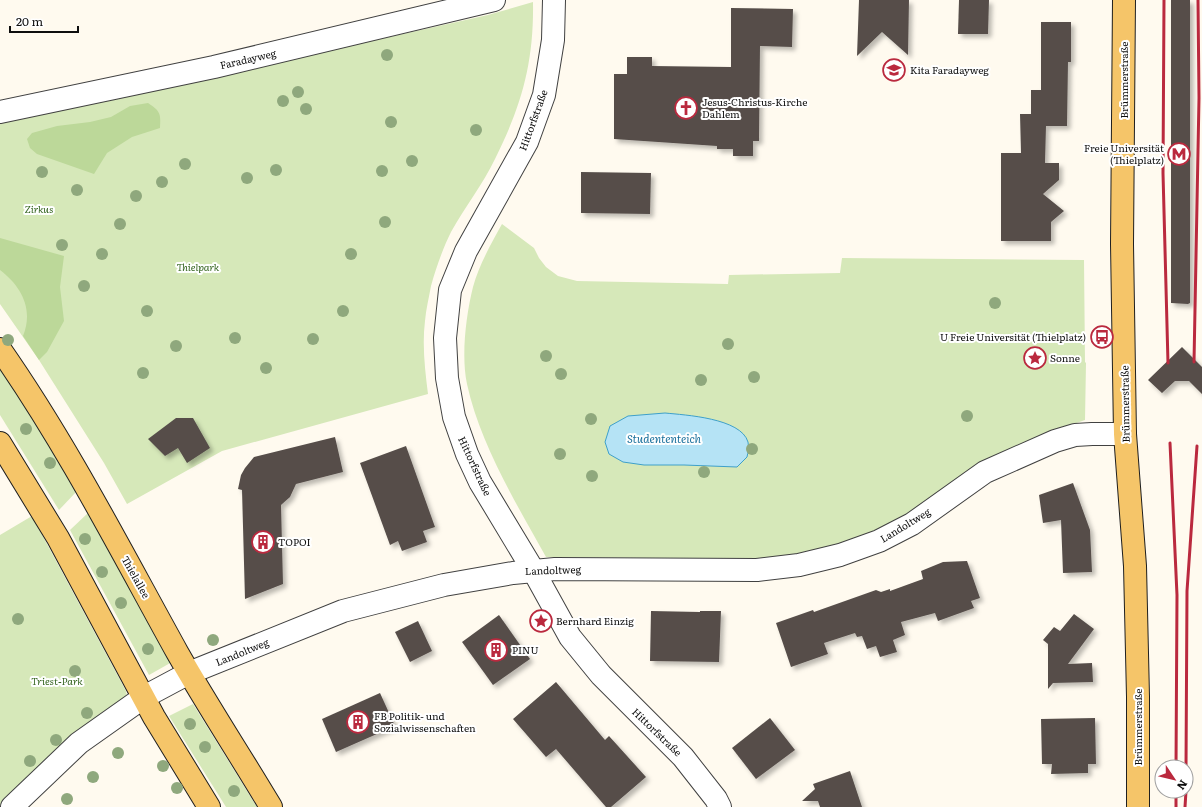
<svg xmlns="http://www.w3.org/2000/svg" width="1202" height="807" viewBox="0 0 1202 807" font-family="Literata,serif">
  <style>
    .green { fill: #d6e8b9 }
    .forest { fill: #bcd899 }
    .water { fill: #b5e3f5; stroke: #3ea0ca }
    .building { fill: #564e4a; filter: url(#shadow) }
    .lines { fill: none; stroke-linecap: round; stroke-linejoin: round }
    .minor-casing { stroke: #414141; stroke-width: 24 }
    .major-casing { stroke: #1f1f1f; stroke-width: 24 }
    .minor { stroke: #fff; stroke-width: 22 }
    .major { stroke: #f5c569; stroke-width: 22 }
    .rail { stroke: #ba293e; stroke-width: 3 }
    .tree { fill: #8fa87d }
    .labels { text-anchor: middle; stroke-width: 4; stroke-linejoin: round; paint-order: stroke }
    .street-label { font-size: 10px; fill: #0e0e0e; stroke: #fff }
    .poi-label { font-size: 10px; fill: #0e0e0e; stroke: #fff; text-anchor: start }
    .park-label { font-size: 10px; font-style: italic; fill: #34641f; stroke: #fff }
    .water-label { font-size: 11px; font-style: italic; fill: #1a709c; stroke: #fff }
  </style>
  <defs>
    <filter id="shadow"><feDropShadow dx="3.5" dy="3.5" stdDeviation="2" flood-color="#0004"/></filter>
  </defs>
  <rect width="100%" height="100%" fill="#fffaef"/>
  <!-- green -->
  <g class="green">
    <path d="M533,2C534,62 522,105 495,159C483,184 465,207 451,232C443,248 436,268 431,286C429,297 426,309 425,321C422,345 425,370 428,394L222,451L127,504L104,463L39,360L0,304V121L179,84L488,15Z"/>
    <path d="M502,224L534,248L539,258L546,267L558,276L577,281L728,284L729,275L840,273L842,258L1084,260L1085,362L1086,363L1085,420C1049,432 1011,448 979,466C953,481 930,500 905,515C858,543 806,556 751,559L546,557C516,503 480,444 467,384C461,356 466,315 473,287C479,265 491,244 502,224Z"/>
    <path d="M0,369L14,389L77,491L59,510L0,415Z"/>
    <path d="M88,513L172,662L149,675L70,530Z"/>
    <path d="M32,516L126,691L127,696L44,765L0,805V535Z"/>
    <path d="M193,704L257,807H226L169,716Z"/>
  </g>
  <!-- forest -->
  <g class="forest">
    <path d="M148,103C160,111 161,113 160,128L132,137L107,153L94,174L37,154L30,148L27,139L32,133L57,126L90,122L111,117L130,106Z"/>
    <path d="M0,238L64,256L60,287L64,321L47,352L39,360L23,336C34,309 21,286 0,270Z"/>
  </g>
  <!-- water -->
  <path class="water" d="M665,413C685,415 741,418 748,442C749,446 748,453 747,457L737,467L684,465H644L623,462L609,454L605,442L610,426L628,416Z"/>
  <!-- building -->
  <g class="building">
    <path d="M859,0H909L908,55L882,32L857,56Z"/>
    <path d="M959,0H989L988,34H958Z"/>
    <path d="M1171,0H1190V303L1188,304L1171,303Z"/>
    <path d="M731,8L793,9L792,47L760,46L759,141H753V156H733V149H717V146L614,139V74H627V57H652V66L731,67Z"/>
    <path d="M1041,22H1071V62H1068L1067,126H1046L1045,163H1059V180L1043,194L1064,211L1051,222V241H1001V153H1021L1020,114H1031V90H1041Z"/>
    <path d="M581,172L651,173L650,214L581,213Z"/>
    <path d="M1182,347L1202,367V394L1189,381H1175L1162,393L1148,380Z"/>
    <path d="M176,418H193L210,448L187,463L178,448L165,456L148,439Z"/>
    <path d="M335,437L343,472L296,484L290,497L281,505L283,584L245,599L242,490L238,489L241,475L245,468L254,457Z"/>
    <path d="M406,446L435,527L423,531L427,542L402,551L398,541L390,545L360,463Z"/>
    <path d="M1073,483L1090,530L1092,572L1063,573L1061,520L1043,523L1039,495Z"/>
    <path d="M967,561L980,598L971,601L974,608L938,621L935,613L901,622L905,635L893,640L897,652L880,657L876,646L867,649L862,636L857,637L855,633L824,643L828,654L791,667L776,623L813,610L814,612L876,590L881,592L890,589V591L923,579L921,571L943,562Z"/>
    <path d="M651,611L700,612V611H721L719,662L650,661Z"/>
    <path d="M1074,614L1094,629L1068,664L1092,663L1093,682L1053,683L1048,689V644L1043,640L1054,627L1060,631Z"/>
    <path d="M499,615L530,659L493,685L462,642Z"/>
    <path d="M418,621L432,651L410,662L395,632Z"/>
    <path d="M556,682L605,740L609,736L646,777L611,807H606L556,749L546,757L513,719Z"/>
    <path d="M380,693L395,726L336,752L322,719Z"/>
    <path d="M770,718L795,750L756,779L732,748Z"/>
    <path d="M1095,718L1096,764H1088V773L1051,774L1052,764H1042L1041,719Z"/>
    <path d="M850,771L862,807H820L818,801H802L815,789L813,784Z"/>
  </g>
  <g class="lines">
    <!-- minor casing -->
    <g class="minor-casing">
      <g id="minor">
        <path d="M554,0L553,40L544,95L527,142L466,251L450,290L445,338L447,378L454,417L467,454L480,482L533,570L570,637L601,675L683,757L716,799L720,807"/>
        <path d="M0,112L214,67L494,0"/>
        <path d="M12,807L79,743L144,697L189,673L343,611L444,585L513,573L555,569L757,570L799,565L840,555L879,541L912,524L985,472L1055,441L1075,435L1092,434H1125"/>
      </g>
    </g>
    <!-- major casing -->
    <g class="major-casing">
      <g id="major">
        <path d="M1124,0L1122,244L1125,434L1135,566L1138,697V807"/>
        <path d="M0,349C67,445 120,549 177,652C207,705 240,755 271,807"/>
        <path d="M0,443L58,538L154,717L209,807"/>
      </g>
    </g>
    <!-- minor -->
    <use href="#minor" class="minor"/>
    <!-- major -->
    <use href="#major" class="major"/>
    <!-- rail -->
    <g class="rail">
      <path d="M1164,0L1163,173L1168,363"/>
      <path d="M1194,362L1199,98L1198,0"/>
      <path d="M1170,443L1177,595L1176,767"/>
      <path d="M1186,767L1187,591L1197,446"/>
      <path d="M1176,807V791"/>
      <path d="M1185,807L1186,791"/>
    </g>
  </g>
  <!-- trees -->
  <g class="tree">
    <circle cx="387" cy="55" r="6"/>
    <circle cx="298" cy="92" r="6"/>
    <circle cx="283" cy="101" r="6"/>
    <circle cx="306" cy="109" r="6"/>
    <circle cx="391" cy="122" r="6"/>
    <circle cx="476" cy="130" r="6"/>
    <circle cx="412" cy="161" r="6"/>
    <circle cx="185" cy="164" r="6"/>
    <circle cx="276" cy="170" r="6"/>
    <circle cx="382" cy="171" r="6"/>
    <circle cx="42" cy="172" r="6"/>
    <circle cx="247" cy="178" r="6"/>
    <circle cx="162" cy="182" r="6"/>
    <circle cx="77" cy="190" r="6"/>
    <circle cx="136" cy="196" r="6"/>
    <circle cx="385" cy="222" r="6"/>
    <circle cx="120" cy="224" r="6"/>
    <circle cx="62" cy="245" r="6"/>
    <circle cx="102" cy="254" r="6"/>
    <circle cx="351" cy="254" r="6"/>
    <circle cx="84" cy="286" r="6"/>
    <circle cx="995" cy="303" r="6"/>
    <circle cx="147" cy="311" r="6"/>
    <circle cx="343" cy="311" r="6"/>
    <circle cx="235" cy="338" r="6"/>
    <circle cx="313" cy="339" r="6"/>
    <circle cx="8" cy="340" r="6"/>
    <circle cx="728" cy="344" r="6"/>
    <circle cx="176" cy="346" r="6"/>
    <circle cx="546" cy="356" r="6"/>
    <circle cx="266" cy="368" r="6"/>
    <circle cx="143" cy="373" r="6"/>
    <circle cx="561" cy="374" r="6"/>
    <circle cx="754" cy="377" r="6"/>
    <circle cx="701" cy="380" r="6"/>
    <circle cx="967" cy="416" r="6"/>
    <circle cx="591" cy="419" r="6"/>
    <circle cx="26" cy="429" r="6"/>
    <circle cx="752" cy="449" r="6"/>
    <circle cx="560" cy="454" r="6"/>
    <circle cx="50" cy="463" r="6"/>
    <circle cx="704" cy="472" r="6"/>
    <circle cx="592" cy="476" r="6"/>
    <circle cx="85" cy="539" r="6"/>
    <circle cx="102" cy="572" r="6"/>
    <circle cx="121" cy="603" r="6"/>
    <circle cx="18" cy="619" r="6"/>
    <circle cx="213" cy="640" r="6"/>
    <circle cx="148" cy="649" r="6"/>
    <circle cx="75" cy="671" r="6"/>
    <circle cx="87" cy="713" r="6"/>
    <circle cx="190" cy="724" r="6"/>
    <circle cx="56" cy="740" r="6"/>
    <circle cx="205" cy="747" r="6"/>
    <circle cx="118" cy="753" r="6"/>
    <circle cx="30" cy="761" r="6"/>
    <circle cx="163" cy="766" r="6"/>
    <circle cx="93" cy="777" r="6"/>
    <circle cx="177" cy="788" r="6"/>
    <circle cx="234" cy="791" r="6"/>
    <circle cx="67" cy="799" r="6"/>
  </g>
  <!-- icons -->
  <defs>
    <g id="school-ring" transform="scale(1.15)"><circle r="9.5" fill="#fff" stroke="#ba293e" stroke-width="1.5"/><path d="M0-5L7-2L0 1L-7-2ZM-4 1L0 2.5L4 1V4Q0 6-4 4Z" fill="#ba293e"/></g>
    <g id="church-ring" transform="scale(1.15)"><circle r="9.5" fill="#fff" stroke="#ba293e" stroke-width="1.5"/><path d="M-1.2-6h2.4v3.5h3.3v2.4h-3.3V6h-2.4V-.1h-3.3v-2.4h3.3Z" fill="#ba293e"/></g>
    <g id="metro-ring" transform="scale(1.15)"><circle r="9.5" fill="#fff" stroke="#ba293e" stroke-width="1.5"/><path d="M-5.5 5V-5H-3L0 0L3-5H5.5V5H3V-.5L0 4L-3-.5V5Z" fill="#ba293e"/></g>
    <g id="bus-ring" transform="scale(1.15)"><circle r="9.5" fill="#fff" stroke="#ba293e" stroke-width="1.5"/><path d="M-5-6H5V4H4V6H2V4H-2V6H-4V4H-5ZM-3.5-4V0h7V-4ZM-3.5 1.2v1.5H-2V1.2ZM2 1.2v1.5H3.5V1.2Z" fill="#ba293e"/></g>
    <g id="sight-ring" transform="scale(1.15)"><circle r="9.5" fill="#fff" stroke="#ba293e" stroke-width="1.5"/><path d="M0-6L1.8-2.2L6-1.7L2.9 1.2L3.7 5.4L0 3.3L-3.7 5.4L-2.9 1.2L-6-1.7L-1.8-2.2Z" fill="#ba293e"/></g>
    <g id="building-ring" transform="scale(1.15)"><circle r="9.5" fill="#fff" stroke="#ba293e" stroke-width="1.5"/><path d="M-4-6H4V6H1V3H-1V6H-4ZM-2.5-4.3h1.7v1.8h-1.7ZM.8-4.3h1.7v1.8H.8ZM-2.5-1h1.7V.8h-1.7ZM.8-1h1.7V.8H.8Z" fill="#ba293e"/></g>
  </defs>
  <g fill-rule="evenodd">
    <use href="#school-ring" x="894" y="70"/>
    <use href="#church-ring" x="686" y="108"/>
    <use href="#metro-ring" x="1179" y="154"/>
    <use href="#bus-ring" x="1102" y="337"/>
    <use href="#sight-ring" x="1035" y="358"/>
    <use href="#building-ring" x="263" y="542"/>
    <use href="#sight-ring" x="541" y="621"/>
    <use href="#building-ring" x="496" y="650"/>
    <use href="#building-ring" x="358" y="722"/>
  </g>
  <g class="labels">
    <!-- street labels -->
    <g class="street-label">
      <text transform="translate(248 59) rotate(-13)" y="4">Faradayweg</text>
      <text transform="translate(1124 80) rotate(-90)" y="4">Brümmerstraße</text>
      <text transform="translate(533 120) rotate(-70)" y="4">Hittorfstraße</text>
      <text transform="translate(1125 404) rotate(-91)" y="4">Brümmerstraße</text>
      <text transform="translate(475 466) rotate(65)" y="4">Hittorfstraße</text>
      <text transform="translate(905 525) rotate(-31)" y="4">Landoltweg</text>
      <text transform="translate(553 570) rotate(-2)" y="4">Landoltweg</text>
      <text transform="translate(136 577) rotate(61)" y="4">Thielallee</text>
      <text transform="translate(242 652) rotate(-22)" y="4">Landoltweg</text>
      <text transform="translate(1138 727) rotate(-90)" y="4">Brümmerstraße</text>
      <text transform="translate(657 732) rotate(44)" y="4">Hittorfstraße</text>
    </g>
    <!-- poi labels -->
    <g class="poi-label">
      <text x="910" y="74">Kita Faradayweg</text>
      <text x="702" y="106">Jesus-Christus-Kirche<tspan x="702" dy="12">Dahlem</tspan></text>
      <text x="1164" y="152" text-anchor="end">Freie Universität<tspan x="1164" dy="12">(Thielplatz)</tspan></text>
      <text x="1086" y="341" text-anchor="end">U Freie Universität (Thielplatz)</text>
      <text x="1050" y="362">Sonne</text>
      <text x="278" y="546">TOPOI</text>
      <text x="556" y="625">Bernhard Einzig</text>
      <text x="512" y="654">PINU</text>
      <text x="374" y="720">FB Politik- und<tspan x="374" dy="12">Sozialwissenschaften</tspan></text>
    </g>
    <!-- park labels -->
    <g class="park-label">
      <text x="39" y="213">Zirkus</text>
      <text x="198" y="271">Thielpark</text>
      <text x="57" y="685">Triest-Park</text>
    </g>
    <!-- water labels -->
    <g class="water-label">
      <text x="664" y="443">Studententeich</text>
    </g>
  </g>
  <!-- north arrow -->
  <g transform="translate(1174 779) rotate(125)"><circle r="19" fill="#ffffff" stroke="#9f9f9f"/>
  <path d="M0-3L7 15L0 10L-7 15Z" fill="#ba293e"/>
  <text y="-6" font-size="11" font-weight="bold" text-anchor="middle" fill="#0e0e0e">N</text>
  </g>
  <!-- scale -->
  <path d="M10 26v6h68v-6" fill="none" stroke="#0e0e0e" stroke-width="2"/>
  <text x="16" y="26" font-size="12" fill="#0e0e0e" stroke="#ffffff" stroke-width="3" paint-order="stroke">20 m</text>
</svg>
